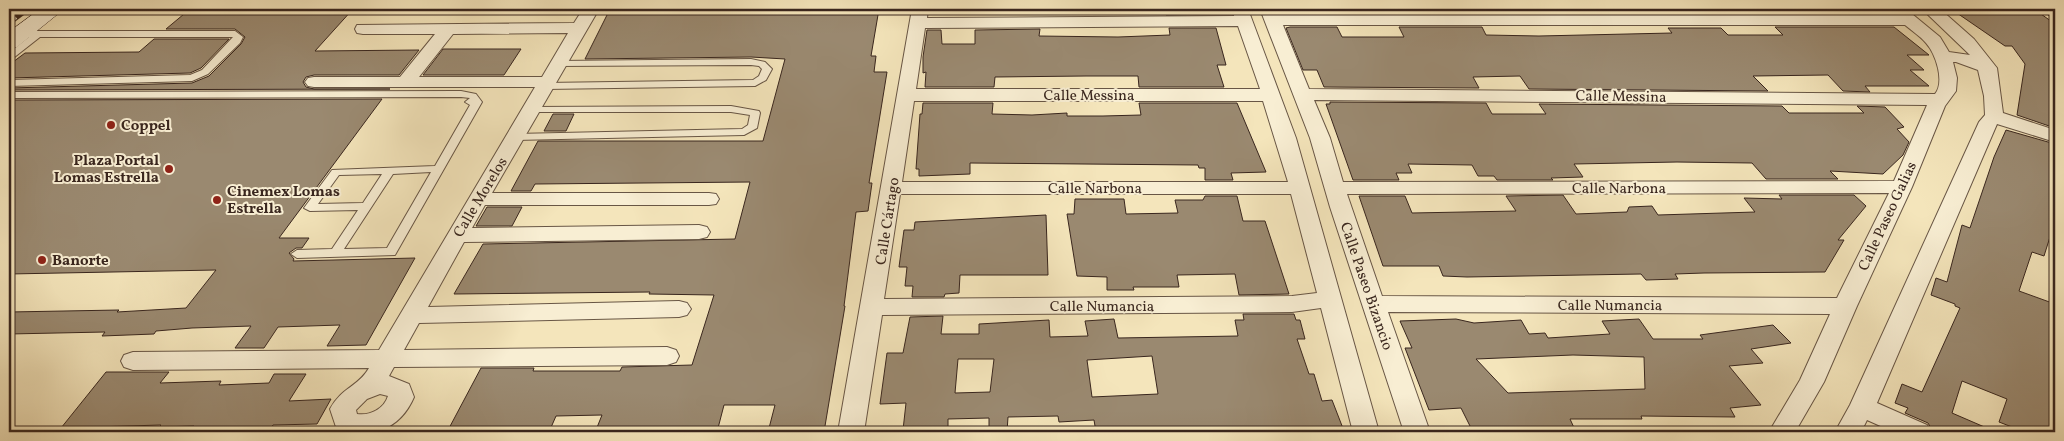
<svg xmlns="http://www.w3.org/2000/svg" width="2064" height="441" viewBox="0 0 2064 441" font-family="Vollkorn,serif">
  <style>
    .building { fill: #9a8970; stroke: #39261e; fill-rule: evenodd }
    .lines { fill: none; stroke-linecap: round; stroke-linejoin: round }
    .lane-casing { stroke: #685645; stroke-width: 2 }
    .street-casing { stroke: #685645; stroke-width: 2 }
    .secondary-casing { stroke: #39261e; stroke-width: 1 }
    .lane { fill: #f8eed3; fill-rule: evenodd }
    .street { fill: #f8eed3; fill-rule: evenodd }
    .secondary { fill: #f8eed3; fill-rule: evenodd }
    .rail-casing { stroke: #39261e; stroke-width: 5 }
    .rail { stroke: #f8eed3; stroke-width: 3; stroke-dasharray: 9; stroke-linecap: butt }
    .poi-dot { fill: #8f2418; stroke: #f8eed3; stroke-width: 2 }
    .labels { text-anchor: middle; stroke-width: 4; stroke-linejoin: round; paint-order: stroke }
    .street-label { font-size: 15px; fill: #39261e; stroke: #f8eed3 }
    .poi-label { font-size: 15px; font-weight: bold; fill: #39261e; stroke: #f8eed3; text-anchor: start }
  </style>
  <rect width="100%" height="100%" fill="#f4e5bb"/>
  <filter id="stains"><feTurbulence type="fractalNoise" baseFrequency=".004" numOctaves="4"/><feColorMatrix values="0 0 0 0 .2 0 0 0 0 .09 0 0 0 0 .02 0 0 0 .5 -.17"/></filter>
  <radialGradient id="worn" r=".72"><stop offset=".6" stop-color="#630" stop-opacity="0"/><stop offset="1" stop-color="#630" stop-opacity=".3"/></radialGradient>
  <!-- building -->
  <g class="building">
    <path d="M190,9H353L315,51L419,50L399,75H314L306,77L303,82L306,87L314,89H390L9,90V88L192,83L209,76L241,44L245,37L235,29H166Z"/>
    <path d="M610,9H879L871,56H876L874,72H887L869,183H872L868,211L856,212L844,306H845L824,432H768L775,405H724L717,432L596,430L602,415L556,416L549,432H447L481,368H534L533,371H620L622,367L692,365L714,295L649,294L650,292L454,294L483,244L735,239L750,182L535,184L531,191H511L538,141H763L785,59L751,57L585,59Z"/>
    <path d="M1165,9H1210L1212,14L1166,15Z"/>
    <path d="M1284,9H1326L1329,13H1286Z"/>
    <path d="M1390,9H1455L1458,13H1392Z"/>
    <path d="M1794,9H1876L1880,13H1798Z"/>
    <path d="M1974,9H2034L2055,24V128L2017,115L2025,64L2012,46H2005L1954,11L1979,12Z"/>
    <path d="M1290,27H1337L1342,37H1404L1399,27H1482L1486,35L1539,36L1672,33L1668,28H1721L1728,35H1783L1775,27H1894L1929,55H1907L1924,70H1910L1929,86H1865L1870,92L1843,91L1828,75L1753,76L1768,91L1529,89L1520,76L1473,77L1479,88L1324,87L1317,70H1303L1286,28Z"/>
    <path d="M1169,28H1216L1226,65H1217L1224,87H1139L1138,76H1086L995,77L994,87H925L926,72L923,73V57L927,30H941L942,44H975V30L1040,29L1039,36L1118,37L1170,35Z"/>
    <path d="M154,39H229L201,68L190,73L9,78V65L25,53L139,52Z"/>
    <path d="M443,49H521L504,75H423Z"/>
    <path d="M382,99L279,238H309L302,248H296L289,253L294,259L293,261L415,258L366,345L327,346L340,325L278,327L264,348H235L251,326L192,328L156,331L154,334L102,336L105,332L9,334V312L119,310L117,312L186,308L216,270L9,274V100Z"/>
    <path d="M1330,102L1486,103L1492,114H1546L1539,104L1782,106L1789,113H1864L1857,106L1885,107L1904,127L1897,129L1909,142L1903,155L1883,174L1830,171L1838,179H1766L1752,163L1677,162L1574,164L1583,177L1551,178L1553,180H1497L1494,176H1478L1472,165L1408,164L1412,173H1396L1399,180H1353L1326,104H1330Z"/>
    <path d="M923,103H993L992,114L1032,115L1067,113V116H1103L1141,115L1139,103H1237L1266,172L1231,173L1233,180H1205V168H1199L1198,165L970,163V174L919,176V169H916L920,114H922Z"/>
    <path d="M553,114H574L566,131H544Z"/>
    <path d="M2006,130L2055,144V221L2044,256L2032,252L2019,291L2055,304V432H2025L1999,422L2007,399L1962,381L1952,413L1996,432H1933L1928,423L1905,413L1908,408L1895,403L1902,384L1922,392L1960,308L1955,306V304L1931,295L1936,278L1947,282L1962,225L1970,228L1994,157Z"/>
    <path d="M1563,195L1576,214L1627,212L1629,207L1652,206L1658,215L1755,212L1744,198L1782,199L1779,195H1854L1866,206L1838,240H1844L1825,272L1704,273L1675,274L1678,279L1646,280L1641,274L1467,277L1443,276L1439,266H1383L1359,196H1405L1412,213L1516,211L1506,196Z"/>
    <path d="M1205,196H1237L1243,221H1265L1289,294L1239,295L1235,274L1177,275L1179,287H1133L1134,290H1107V277L1077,276L1067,214H1074L1075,199H1124L1126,214L1178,213L1175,200H1203Z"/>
    <path d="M487,207H522L512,226H476Z"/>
    <path d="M1046,215L1048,275H960L959,293L945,294L944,297H912L913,286H905L907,267H899L904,230H914L915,222Z"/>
    <path d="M1243,314H1294L1296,320H1300L1305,339H1297L1309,374H1314L1322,401L1332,400L1344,431L1096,432L1094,420L1059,422L1058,416L1008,417L1007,432H989V418L948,419V430H903L906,403L880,404L887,353H903L910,317L943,316L941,334H979V324L1049,320L1050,337L1088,336L1085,321L1114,319L1118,338L1238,336L1235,320H1244ZM1152,356L1158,394L1092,397L1087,360ZM958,359H994L990,392L955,393Z"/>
    <path d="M1456,319L1474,323L1521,320L1529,334L1545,333L1548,338L1610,334L1602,321L1639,319L1653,339H1703L1700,335L1773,325L1791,343L1751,349L1763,363L1729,366L1761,405L1730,408L1735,417L1641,416L1642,419H1570L1576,432H1473L1461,408L1429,410L1405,348H1412L1400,321ZM1573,355L1644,357L1645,389L1508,393L1476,359Z"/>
    <path d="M106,372H169L160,383L221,381L219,385L269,383L274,374H306L289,401L331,399L317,424L273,425L269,431L190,432L194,426L159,427L161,425L61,428Z"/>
  </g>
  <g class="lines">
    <!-- lane casing -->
    <g class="lane-casing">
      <g id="lane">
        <path d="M48,9H166L162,12L51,13L48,12Z"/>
        <path d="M19,31H235L243,37L240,43L208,74L192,81L9,86V80L190,75L202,70L233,37H40L12,59L9,60V53L29,37L16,36V32Z"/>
        <path d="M751,59L765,62L772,69L766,80L755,86L545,89L540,86L545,83L753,80L759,76L762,69L759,66L751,65L555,66L553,64L558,61Z"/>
        <path d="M461,91L476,94L482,102L395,255L297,258L291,254L297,250L332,249L358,210L310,211L304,208L332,170L435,166L470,105L465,102L470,98L461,97L9,98V92ZM431,172L387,248L344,249L393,174ZM382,174L363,203L318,204L339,175Z"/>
        <path d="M731,106L759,111L760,113L757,128L744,135L515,140L510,137L515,134L742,129L748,125L750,115L731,112H527L526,110L527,108L531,107Z"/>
      </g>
    </g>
    <!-- street casing -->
    <g class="street-casing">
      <g id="street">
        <path d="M583,9H599L492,193H709L716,194L719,199L716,204L709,205H485L472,228L699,225L707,227L710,232L707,237L699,239L464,242L428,307L679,301L687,303L691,309L687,315L679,317L419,323L404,350L667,347L676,350L679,356L676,362L667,365L394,367L389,376L409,384L414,397C400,430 369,441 336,427L330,409C342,387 358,387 369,368L133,370L124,367L121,361L124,355L133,352L379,350L535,87H314L308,86L305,82L308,78L314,77H400L435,34H363L357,33L355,29L357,25L574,23ZM568,33L542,77H419L453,34ZM380,394L388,396C384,409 370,416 357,414L356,410L367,399Z"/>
        <path d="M912,9H928L927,18L1234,16L1232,9H1248L1296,138L1379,432H1353L1321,308L1292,312L882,315L864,432H838ZM1238,26L1260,89H916L925,28ZM914,101H1263L1288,182H902ZM900,194H1291L1317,293L1292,296L884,299Z"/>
        <path d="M1260,9H1276L1279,15H1894L1892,12L1894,9H1906L1940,37L1949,52L1970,55L1922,9H1940L1974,39L1997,68L2003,113L2055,130V142L1997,124L1877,403L1927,425L1931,432H1894L1867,420L1861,432H1835L1850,405L1979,122L1985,115L1984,96L1978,70L1956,62H1953L1957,78L1956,91L1945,106L1912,187L1857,306L1824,382L1795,432H1769L1800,380L1830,314L1388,312L1430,432H1404L1330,207L1310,138ZM1283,25H1905C1912,31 1920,36 1926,43C1936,54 1945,82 1935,94L1309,89ZM1314,100L1927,105L1894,181L1343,182L1330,138ZM1889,193L1837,298L1382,296L1347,194Z"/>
        <path d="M2043,9H2055V17L2049,15Z"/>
      </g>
    </g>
    <!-- secondary casing -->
    <g class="secondary-casing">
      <path id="secondary" d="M40,9H64L17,47L9,49V32Z"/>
    </g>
    <!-- lane -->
    <use href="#lane" class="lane"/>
    <!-- street -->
    <use href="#street" class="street"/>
    <!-- secondary -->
    <use href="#secondary" class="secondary"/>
    <!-- rail casing -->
    <g class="rail-casing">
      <path id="rail" d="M9,23L28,9"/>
    </g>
    <!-- rail -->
    <use href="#rail" class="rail"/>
  </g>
  <!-- markers -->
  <g class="poi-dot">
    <circle cx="111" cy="125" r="5"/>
    <circle cx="169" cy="169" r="5"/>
    <circle cx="217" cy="200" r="5"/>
    <circle cx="42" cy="260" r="5"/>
  </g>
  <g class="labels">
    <!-- street labels -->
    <g class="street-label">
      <text x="1089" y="100">Calle Messina</text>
      <text transform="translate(1621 96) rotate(1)" y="5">Calle Messina</text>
      <text x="1095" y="193">Calle Narbona</text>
      <text x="1619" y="193">Calle Narbona</text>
      <text transform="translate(480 197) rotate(-59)" y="5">Calle Morelos</text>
      <text transform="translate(1887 216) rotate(-65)" y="5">Calle Paseo Galias</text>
      <text transform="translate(887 221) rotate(-81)" y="5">Calle Cártago</text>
      <text transform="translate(1367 286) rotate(71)" y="5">Calle Paseo Bizancio</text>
      <text x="1610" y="310">Calle Numancia</text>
      <text x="1102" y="311">Calle Numancia</text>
    </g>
    <!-- poi labels -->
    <g class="poi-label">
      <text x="121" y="130">Coppel</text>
      <text x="159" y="165" text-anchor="end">Plaza Portal<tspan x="159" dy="17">Lomas Estrella</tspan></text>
      <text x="227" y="196">Cinemex Lomas<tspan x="227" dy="17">Estrella</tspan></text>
      <text x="52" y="265">Banorte</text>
    </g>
  </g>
  <!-- margin -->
  <rect width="2064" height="441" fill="none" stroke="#f4e5bb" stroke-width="30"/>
  <rect x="10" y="10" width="2044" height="421" fill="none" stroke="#39261e" stroke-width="2.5"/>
  <rect x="15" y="15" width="2034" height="411" fill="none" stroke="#39261e"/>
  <rect width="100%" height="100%" filter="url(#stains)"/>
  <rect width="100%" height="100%" fill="url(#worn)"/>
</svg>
